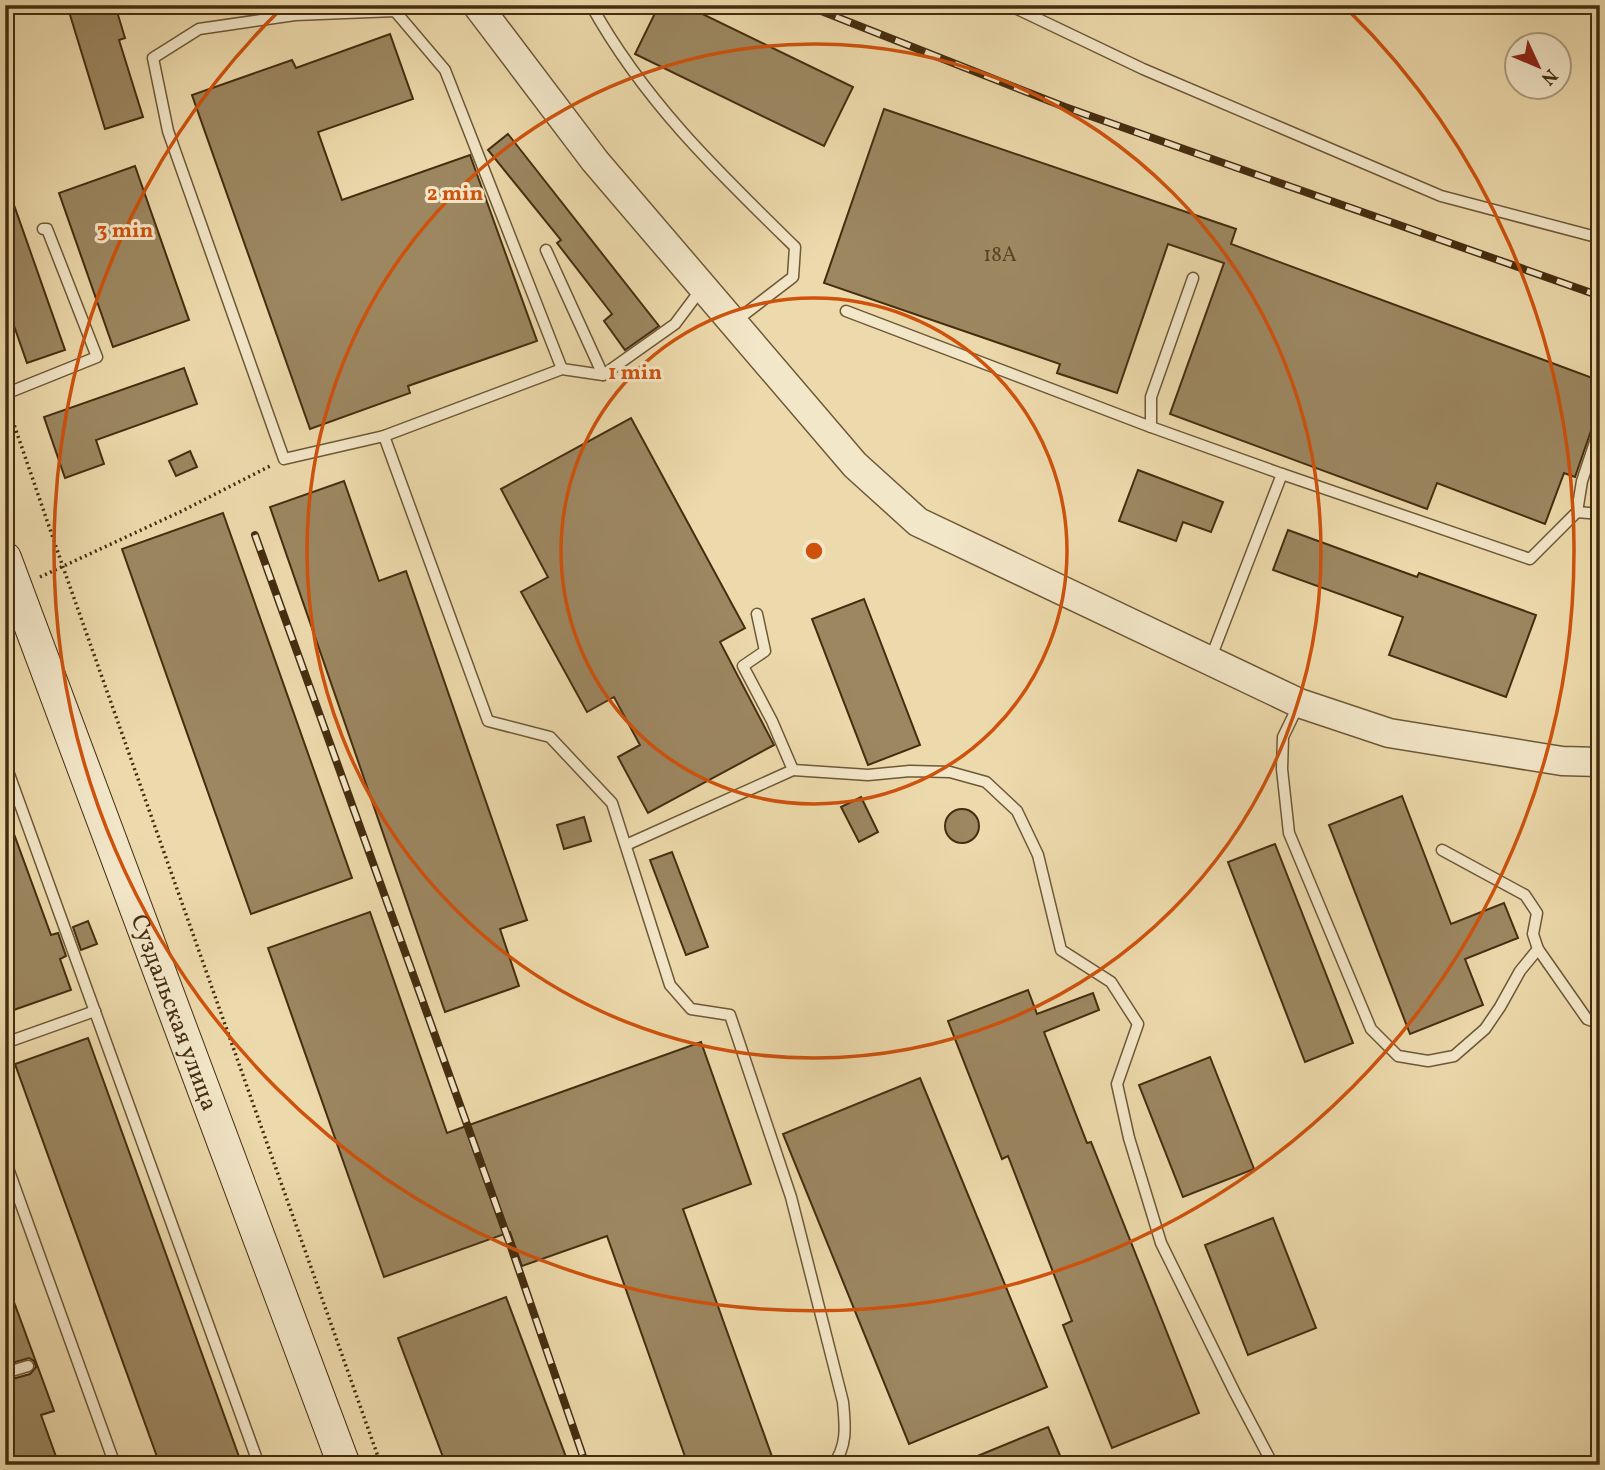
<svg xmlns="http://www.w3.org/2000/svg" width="1605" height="1470" viewBox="0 0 1605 1470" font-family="Vollkorn,serif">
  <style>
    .building { fill: #9c8761; stroke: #442d0f; stroke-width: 2 }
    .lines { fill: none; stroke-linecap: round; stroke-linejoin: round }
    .service-casing { stroke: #6e5836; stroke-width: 13 }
    .tertiary-casing { stroke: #6e5836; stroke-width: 31 }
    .secondary-casing { stroke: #442d0f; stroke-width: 34 }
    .path { stroke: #442d0f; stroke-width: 3.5; stroke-dasharray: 2 3.5; stroke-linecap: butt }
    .service { stroke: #f3e7c9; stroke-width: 10 }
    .tertiary { stroke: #f3e7c9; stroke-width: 28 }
    .secondary { stroke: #f3e7c9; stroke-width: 32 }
    .rail-casing { stroke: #442d0f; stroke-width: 8 }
    .rail { stroke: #f3e7c9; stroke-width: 5; stroke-dasharray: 16; stroke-linecap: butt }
    .ring { fill: none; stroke: #cf520c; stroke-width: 3.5 }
    .labels { text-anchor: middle; stroke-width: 6; stroke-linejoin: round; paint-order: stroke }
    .number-label { font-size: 21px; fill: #5a4424 }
    .street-label { font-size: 24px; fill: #442d0f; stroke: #f3e7c9 }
    .centre { fill: #cf520c; stroke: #f3e7c9; stroke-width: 3.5 }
    .ring-label { font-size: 21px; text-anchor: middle; font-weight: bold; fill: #cf520c; stroke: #f3e7c9; stroke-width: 6; stroke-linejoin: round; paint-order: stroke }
  </style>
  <rect width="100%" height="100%" fill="#eddaac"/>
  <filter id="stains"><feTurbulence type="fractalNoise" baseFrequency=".00286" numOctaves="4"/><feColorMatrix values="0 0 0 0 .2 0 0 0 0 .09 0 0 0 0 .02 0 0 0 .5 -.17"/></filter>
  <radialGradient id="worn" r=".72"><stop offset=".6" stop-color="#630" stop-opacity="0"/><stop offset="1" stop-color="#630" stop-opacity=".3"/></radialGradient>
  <!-- building -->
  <g class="building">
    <path d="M67,5H115L125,38L119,40L143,117L105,129Z"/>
    <path d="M659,5H684L853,87L824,146L635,54Z"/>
    <path d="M390,34L413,99L318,132L342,200L470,155L537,341L408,386L410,393L310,429L192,95L292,60L296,68Z"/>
    <path d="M884,109L1236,229L1231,244L1598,380L1593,396L1600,397V419L1593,425L1575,477L1564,473L1545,524L1437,483L1427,509L1170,414L1224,263L1168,244L1117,393L1057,373L1060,364L824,283Z"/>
    <path d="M508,134L659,326L625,350L604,321L612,314L557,243L561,240L488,150Z"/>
    <path d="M135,166L189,320L113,347L59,193Z"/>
    <path d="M5,188H8L65,350L27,363L5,300Z"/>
    <path d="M184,368L197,404L96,440L104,464L65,478L44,417Z"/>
    <path d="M631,418L745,628L720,642L774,745L648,813L618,757L640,745L614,697L587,712L521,592L548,577L501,489Z"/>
    <path d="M190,451L197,467L176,476L169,461Z"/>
    <path d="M1138,470L1223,502L1211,532L1183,522L1176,541L1119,521Z"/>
    <path d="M344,481L379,581L406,571L527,920L500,929L519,986L445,1012L270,507Z"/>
    <path d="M223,513L352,878L251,914L122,549Z"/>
    <path d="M1288,530L1417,577L1419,573L1536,615L1506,697L1389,655L1403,617L1273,570Z"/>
    <path d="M864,599L920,745L868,765L812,619Z"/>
    <path d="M1402,796L1451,924L1504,903L1518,938L1465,959L1483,1005L1410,1034L1329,825Z"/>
    <path d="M861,797L878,832L859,842L841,807Z"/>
    <circle cx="962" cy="826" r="17"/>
    <path d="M5,815H7L51,935L58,933L66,956L60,959L71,990L5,1013Z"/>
    <path d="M584,817L591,841L564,849L557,825Z"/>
    <path d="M1275,844L1353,1043L1305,1062L1228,862Z"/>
    <path d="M672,852L708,947L686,955L650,860Z"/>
    <path d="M370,912L447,1133L701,1042L751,1184L683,1209L775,1465H688L607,1236L522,1266L510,1232L384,1277L268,948Z"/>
    <path d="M88,921L97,944L81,950L73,927Z"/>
    <path d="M1028,990L1037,1014L1093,993L1099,1010L1044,1032L1087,1143L1091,1142L1199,1413L1112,1448L1063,1325L1072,1321L1008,1156L1002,1159L948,1021Z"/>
    <path d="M88,1038L242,1465H160L15,1064Z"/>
    <path d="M1210,1057L1254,1169L1183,1197L1139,1085Z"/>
    <path d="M920,1078L1047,1387L909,1444L783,1134Z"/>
    <path d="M1273,1218L1316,1328L1248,1355L1205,1245Z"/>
    <path d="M7,1283L54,1411L41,1415L59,1465H8L5,1456V1381L30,1374L36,1367L34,1361L29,1358L5,1365V1284Z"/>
    <path d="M506,1297L569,1465H446L398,1338Z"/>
    <path d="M1048,1427L1064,1465H958V1464Z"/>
  </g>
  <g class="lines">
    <!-- service casing -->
    <g class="service-casing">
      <g id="service">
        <path d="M591,5C644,101 718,172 795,247L793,277L733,323"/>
        <path d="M1009,5L1143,69L1441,196L1600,238"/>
        <path d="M546,250L603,375"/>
        <path d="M1193,278L1151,397V427L1282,474"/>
        <path d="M846,311L1151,427"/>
        <path d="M562,369L445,70L395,11L295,15L199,29L153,58L168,131L284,459L384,436L488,721L550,737L612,803L670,985L691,1009L730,1015L791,1197L843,1402C845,1425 848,1445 833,1465"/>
        <path d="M5,394L97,357L47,229H43"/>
        <path d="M384,436L562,369L603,375L675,324L702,288"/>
        <path d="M1577,512L1600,514"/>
        <path d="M1210,660L1282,474L1530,559L1577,512L1582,481L1600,427"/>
        <path d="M1299,704L1283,737L1282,769L1289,833L1371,1029L1398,1056L1428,1061L1454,1056L1485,1029L1500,1007L1520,971L1538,949"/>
        <path d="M5,763L259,1465"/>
        <path d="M793,770L868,775L910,771L950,772L986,782L1017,811L1038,855L1061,950L1111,982L1138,1024L1117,1084L1129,1138L1161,1243L1235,1393L1273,1465"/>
        <path d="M626,845L793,770L772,721L743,666L765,651L757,614"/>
        <path d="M1442,850L1525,895L1537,913L1533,934L1538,949L1587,1019L1600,1024"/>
        <path d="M5,1043L95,1011"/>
        <path d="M5,1160L115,1465"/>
        <path d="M5,1373L28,1366"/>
      </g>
    </g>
    <!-- tertiary casing -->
    <g class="tertiary-casing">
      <path id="tertiary" d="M477,5L595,161L855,465L918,522L1299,703L1389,733L1562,761L1600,762"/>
    </g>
    <!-- secondary casing -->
    <g class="secondary-casing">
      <g id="secondary">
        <path id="s1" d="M5,558L344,1465"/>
      </g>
    </g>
    <!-- path -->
    <g class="path">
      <path d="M9,410L63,567L381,1465"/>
      <path d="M40,577L182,511L270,466"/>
    </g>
    <!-- service -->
    <use href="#service" class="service"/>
    <!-- tertiary -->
    <use href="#tertiary" class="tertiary"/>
    <!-- secondary -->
    <use href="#secondary" class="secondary"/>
    <!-- rail casing -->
    <g class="rail-casing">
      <g id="rail">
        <path d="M806,5L1065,107L1600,296"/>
        <path d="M255,535L510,1244L586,1465"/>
      </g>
    </g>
    <!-- rail -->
    <use href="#rail" class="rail"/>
  </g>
  <!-- distance rings -->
  <g class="ring">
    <circle cx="814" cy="551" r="253"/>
    <circle cx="814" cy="551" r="507"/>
    <path d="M1347 9A760 760 0 1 1 281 9"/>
  </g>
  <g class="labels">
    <!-- number labels -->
    <g class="number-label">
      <text x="1000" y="261">18А</text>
    </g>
    <!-- street labels -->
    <g class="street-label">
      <text dy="8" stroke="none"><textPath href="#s1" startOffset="485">Суздальская улица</textPath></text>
    </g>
  </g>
  <circle cx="814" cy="551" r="10" class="centre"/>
  <g class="ring-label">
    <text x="455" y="200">2 min</text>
    <text x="125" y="237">3 min</text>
    <text x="635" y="379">1 min</text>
  </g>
  <!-- margin -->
  <rect width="1605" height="1470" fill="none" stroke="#eddaac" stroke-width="28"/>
  <rect x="7" y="7" width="1591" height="1456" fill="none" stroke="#442d0f" stroke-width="3.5"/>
  <rect x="14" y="14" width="1577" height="1442" fill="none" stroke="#442d0f" stroke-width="2"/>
  <!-- north arrow -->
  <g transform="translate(1538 66) rotate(134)"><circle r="33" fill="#f3e7c9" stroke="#ad9d7f" stroke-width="2"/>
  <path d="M0-5L12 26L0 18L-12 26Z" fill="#8f2418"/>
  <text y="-10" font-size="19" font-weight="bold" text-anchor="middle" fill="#442d0f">N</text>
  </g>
  <rect width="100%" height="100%" filter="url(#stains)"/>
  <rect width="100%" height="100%" fill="url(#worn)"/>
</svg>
